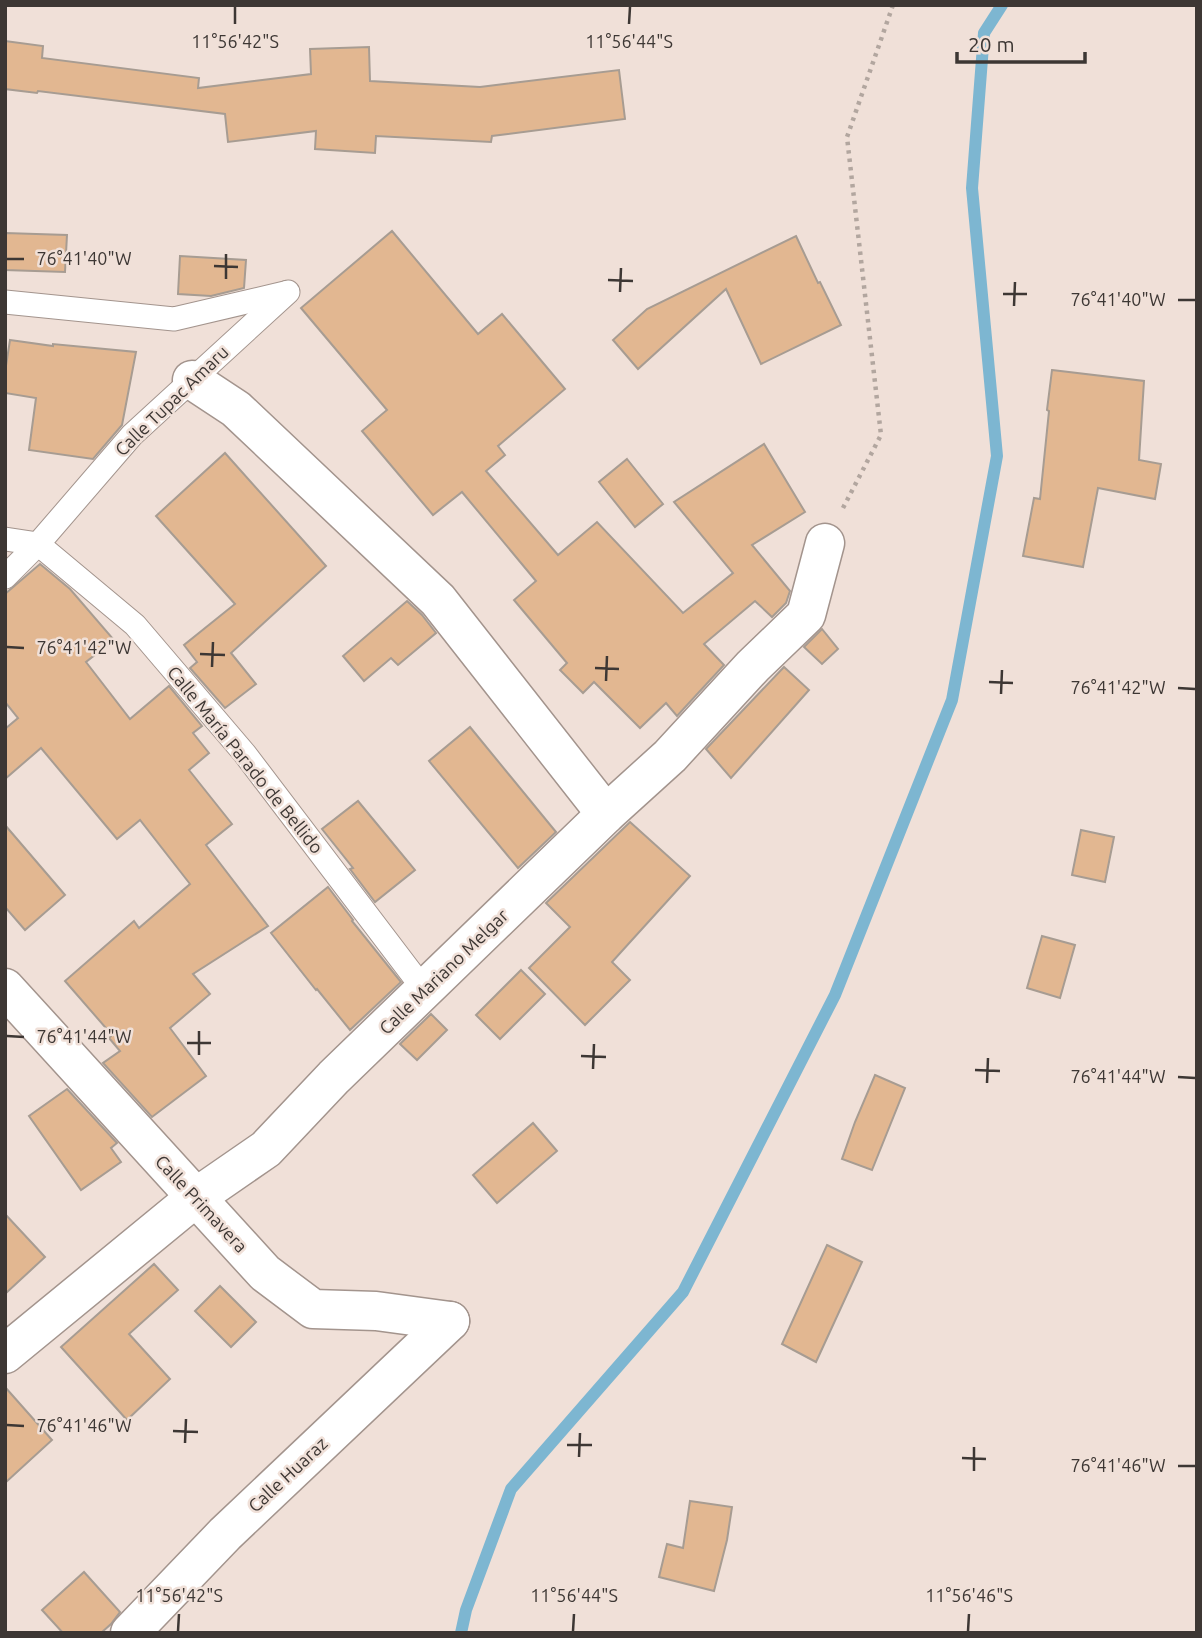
<svg xmlns="http://www.w3.org/2000/svg" width="1202" height="1638" viewBox="0 0 1202 1638" font-family="Ubuntu,sans-serif">
  <style>
    .lines { fill: none; stroke-linecap: round; stroke-linejoin: round }
    .stream { stroke: #7db6d1; stroke-width: 12 }
    .building { fill: #e2b791; stroke: #a79c92; stroke-width: 2 }
    .service-casing { stroke: #a3948d; stroke-width: 25 }
    .minor-casing { stroke: #a3948d; stroke-width: 41 }
    .path { stroke: #b2a69f; stroke-width: 4.5; stroke-dasharray: 3.5 5; stroke-linecap: butt }
    .service { stroke: #fff; stroke-width: 23 }
    .minor { stroke: #fff; stroke-width: 38 }
    .ticks { fill: none; stroke: #3d3734; stroke-width: 2.5 }
    .labels { text-anchor: middle; stroke-width: 5; stroke-linejoin: round; paint-order: stroke }
    .street-label { font-size: 18px; fill: #3d3734; stroke: #f0e0d8 }
    .ticks-label { font-size: 18px; text-anchor: middle; fill: #3d3734; stroke: #f0e0d8; stroke-width: 5; stroke-linejoin: round; paint-order: stroke }
  </style>
  <rect width="100%" height="100%" fill="#f0e0d8"/>
  <g class="lines">
    <!-- stream -->
    <path class="stream" d="M461,1633L466,1610L511,1489L683,1292L835,995L952,700L997,456L972,188L984,33L1002,5"/>
  </g>
  <!-- building -->
  <g class="building">
    <path d="M5,41L43,46L42,58L199,78L198,88L311,74L310,49L369,47L370,81L480,87L619,70L625,119L492,136L491,142L376,136L375,153L315,149L316,131L228,142L225,114L38,91L37,93L5,89Z"/>
    <path d="M392,231L478,334L502,314L565,389L498,446L505,455L486,471L558,555L597,522L683,613L733,573L674,502L764,444L805,512L752,545L790,591L786,603L772,617L755,601L704,644L724,665L677,716L666,703L640,728L594,682L583,693L560,670L567,663L514,600L536,581L462,492L433,515L362,431L387,410L301,308Z"/>
    <path d="M5,233L67,235L65,272L5,270Z"/>
    <path d="M796,236L818,283L820,282L841,325L761,364L726,289L638,369L613,340L647,309Z"/>
    <path d="M180,256L246,260L244,288L211,296L178,294Z"/>
    <path d="M10,340L53,346V344L136,352L122,425L93,459L29,450L36,398L5,393V372Z"/>
    <path d="M1052,370L1144,381L1139,460L1161,464L1155,499L1098,488L1083,567L1023,556L1034,498L1040,499L1049,411L1047,410Z"/>
    <path d="M225,453L326,566L231,653L256,684L225,708L190,668L197,662L184,645L235,604L156,516Z"/>
    <path d="M627,459L663,504L635,527L599,482Z"/>
    <path d="M40,564L70,589L114,640L86,662L130,719L169,686L202,726L193,733L209,753L189,770L232,824L206,845L268,926L193,974L210,994L170,1028L206,1076L152,1117L103,1063L120,1051L109,1038L112,1035L65,981L134,921L139,928L190,884L140,820L117,839L41,748L5,779V729L18,718L5,702V594Z"/>
    <path d="M407,601L422,615L436,633L398,665L391,658L364,681L343,656Z"/>
    <path d="M822,629L838,649L822,664L804,647Z"/>
    <path d="M784,667L809,690L731,778L706,749Z"/>
    <path d="M470,727L556,832L518,868L429,761Z"/>
    <path d="M358,801L415,870L375,902L350,869L353,868L322,829Z"/>
    <path d="M630,822L690,876L612,962L630,980L585,1025L529,968L570,927L546,903Z"/>
    <path d="M5,825L65,895L25,930L5,907Z"/>
    <path d="M1081,830L1114,837L1105,882L1072,875Z"/>
    <path d="M328,887L353,920L352,921L401,982L350,1030L317,989L316,990L271,933Z"/>
    <path d="M1042,936L1075,945L1060,998L1027,988Z"/>
    <path d="M521,970L545,994L500,1039L476,1015Z"/>
    <path d="M431,1014L447,1030L417,1060L400,1044Z"/>
    <path d="M875,1075L905,1088L872,1170L842,1159L855,1122Z"/>
    <path d="M67,1089L117,1143L111,1148L121,1162L81,1190L29,1116Z"/>
    <path d="M533,1123L557,1151L497,1203L473,1175Z"/>
    <path d="M5,1214L45,1257L5,1294Z"/>
    <path d="M827,1245L862,1262L816,1362L782,1344Z"/>
    <path d="M154,1264L178,1290L129,1334L170,1379L127,1420L61,1347Z"/>
    <path d="M220,1286L256,1322L231,1347L195,1311Z"/>
    <path d="M5,1387L52,1440L5,1483Z"/>
    <path d="M690,1501L732,1507L727,1540L714,1591L659,1577L667,1544L683,1548Z"/>
    <path d="M84,1572L120,1612L111,1624L101,1633H63L42,1610Z"/>
  </g>
  <g class="lines">
    <!-- service casing -->
    <g class="service-casing">
      <g id="service">
        <path d="M5,302L174,319L285,293"/>
        <path d="M5,539L38,544L135,625L245,754L425,991"/>
        <path d="M5,577L38,544L132,435L288,292"/>
      </g>
    </g>
    <!-- minor casing -->
    <g class="minor-casing">
      <g id="minor">
        <path d="M192,380L236,409L438,600L606,814"/>
        <path d="M5,988L265,1273L313,1309L376,1311L450,1321"/>
        <path d="M5,1354L195,1198L266,1149L334,1077L606,814L670,756L753,666L806,615L825,543"/>
        <path d="M130,1633L225,1534L450,1321"/>
      </g>
    </g>
    <!-- path -->
    <path class="path" d="M843,508L881,435L847,137L893,5"/>
    <!-- service -->
    <use href="#service" class="service"/>
    <!-- minor -->
    <use href="#minor" class="minor"/>
  </g>
  <!-- ticks -->
  <path class="ticks" d="M235,24V7M629,24L630,7M7,259H24M214,266L238,267M226,279V254M608,280L633,281M620,292L621,268M1003,294H1027M1178,300H1195M1014,306L1015,282M7,647L24,648M200,654L225,655M212,667L213,642M595,668L619,669M606,681L607,656M989,682L1013,683M1178,688L1195,689M1001,694L1002,670M7,1036L24,1037M187,1043H211M199,1055V1031M581,1056L606,1057M593,1069L594,1044M975,1070L1000,1071M1178,1077L1195,1078M987,1083L988,1058M7,1425L24,1426M173,1431L198,1432M185,1443L186,1419M567,1445H592M579,1457L580,1433M962,1458L986,1459M1178,1466H1195M974,1471V1447M178,1631L179,1614M573,1631L574,1614M968,1631L969,1614"/>
  <g class="labels">
    <!-- street labels -->
    <g class="street-label">
      <text transform="translate(172 401) rotate(-44)" y="6">Calle Tupac Amaru</text>
      <text transform="translate(245 760) rotate(51)" y="6">Calle María Parado de Bellido</text>
      <text transform="translate(444 972) rotate(-44)" y="6">Calle Mariano Melgar</text>
      <text transform="translate(201 1204) rotate(47)" y="6">Calle Primavera</text>
      <text transform="translate(288 1475) rotate(-43)" y="6">Calle Huaraz</text>
    </g>
  </g>
  <g class="ticks-label">
    <text x="235" y="48">11°56'42"S</text>
    <text x="629" y="48">11°56'44"S</text>
    <text x="84" y="265">76°41'40"W</text>
    <text x="1118" y="306">76°41'40"W</text>
    <text x="84" y="654">76°41'42"W</text>
    <text x="1118" y="694">76°41'42"W</text>
    <text x="84" y="1043">76°41'44"W</text>
    <text x="1118" y="1083">76°41'44"W</text>
    <text x="84" y="1432">76°41'46"W</text>
    <text x="1118" y="1472">76°41'46"W</text>
    <text x="179" y="1602">11°56'42"S</text>
    <text x="574" y="1602">11°56'44"S</text>
    <text x="969" y="1602">11°56'46"S</text>
  </g>
  <!-- border -->
  <rect width="1202" height="1638" fill="none" stroke="#3d3734" stroke-width="14"/>
  <!-- scale -->
  <path d="M957 52v10h128v-10" fill="none" stroke="#3d3734" stroke-width="3.5"/>
  <text x="968" y="52" font-size="21" fill="#3d3734" stroke="#f0e0d8" stroke-width="5" paint-order="stroke">20 m</text>
</svg>
